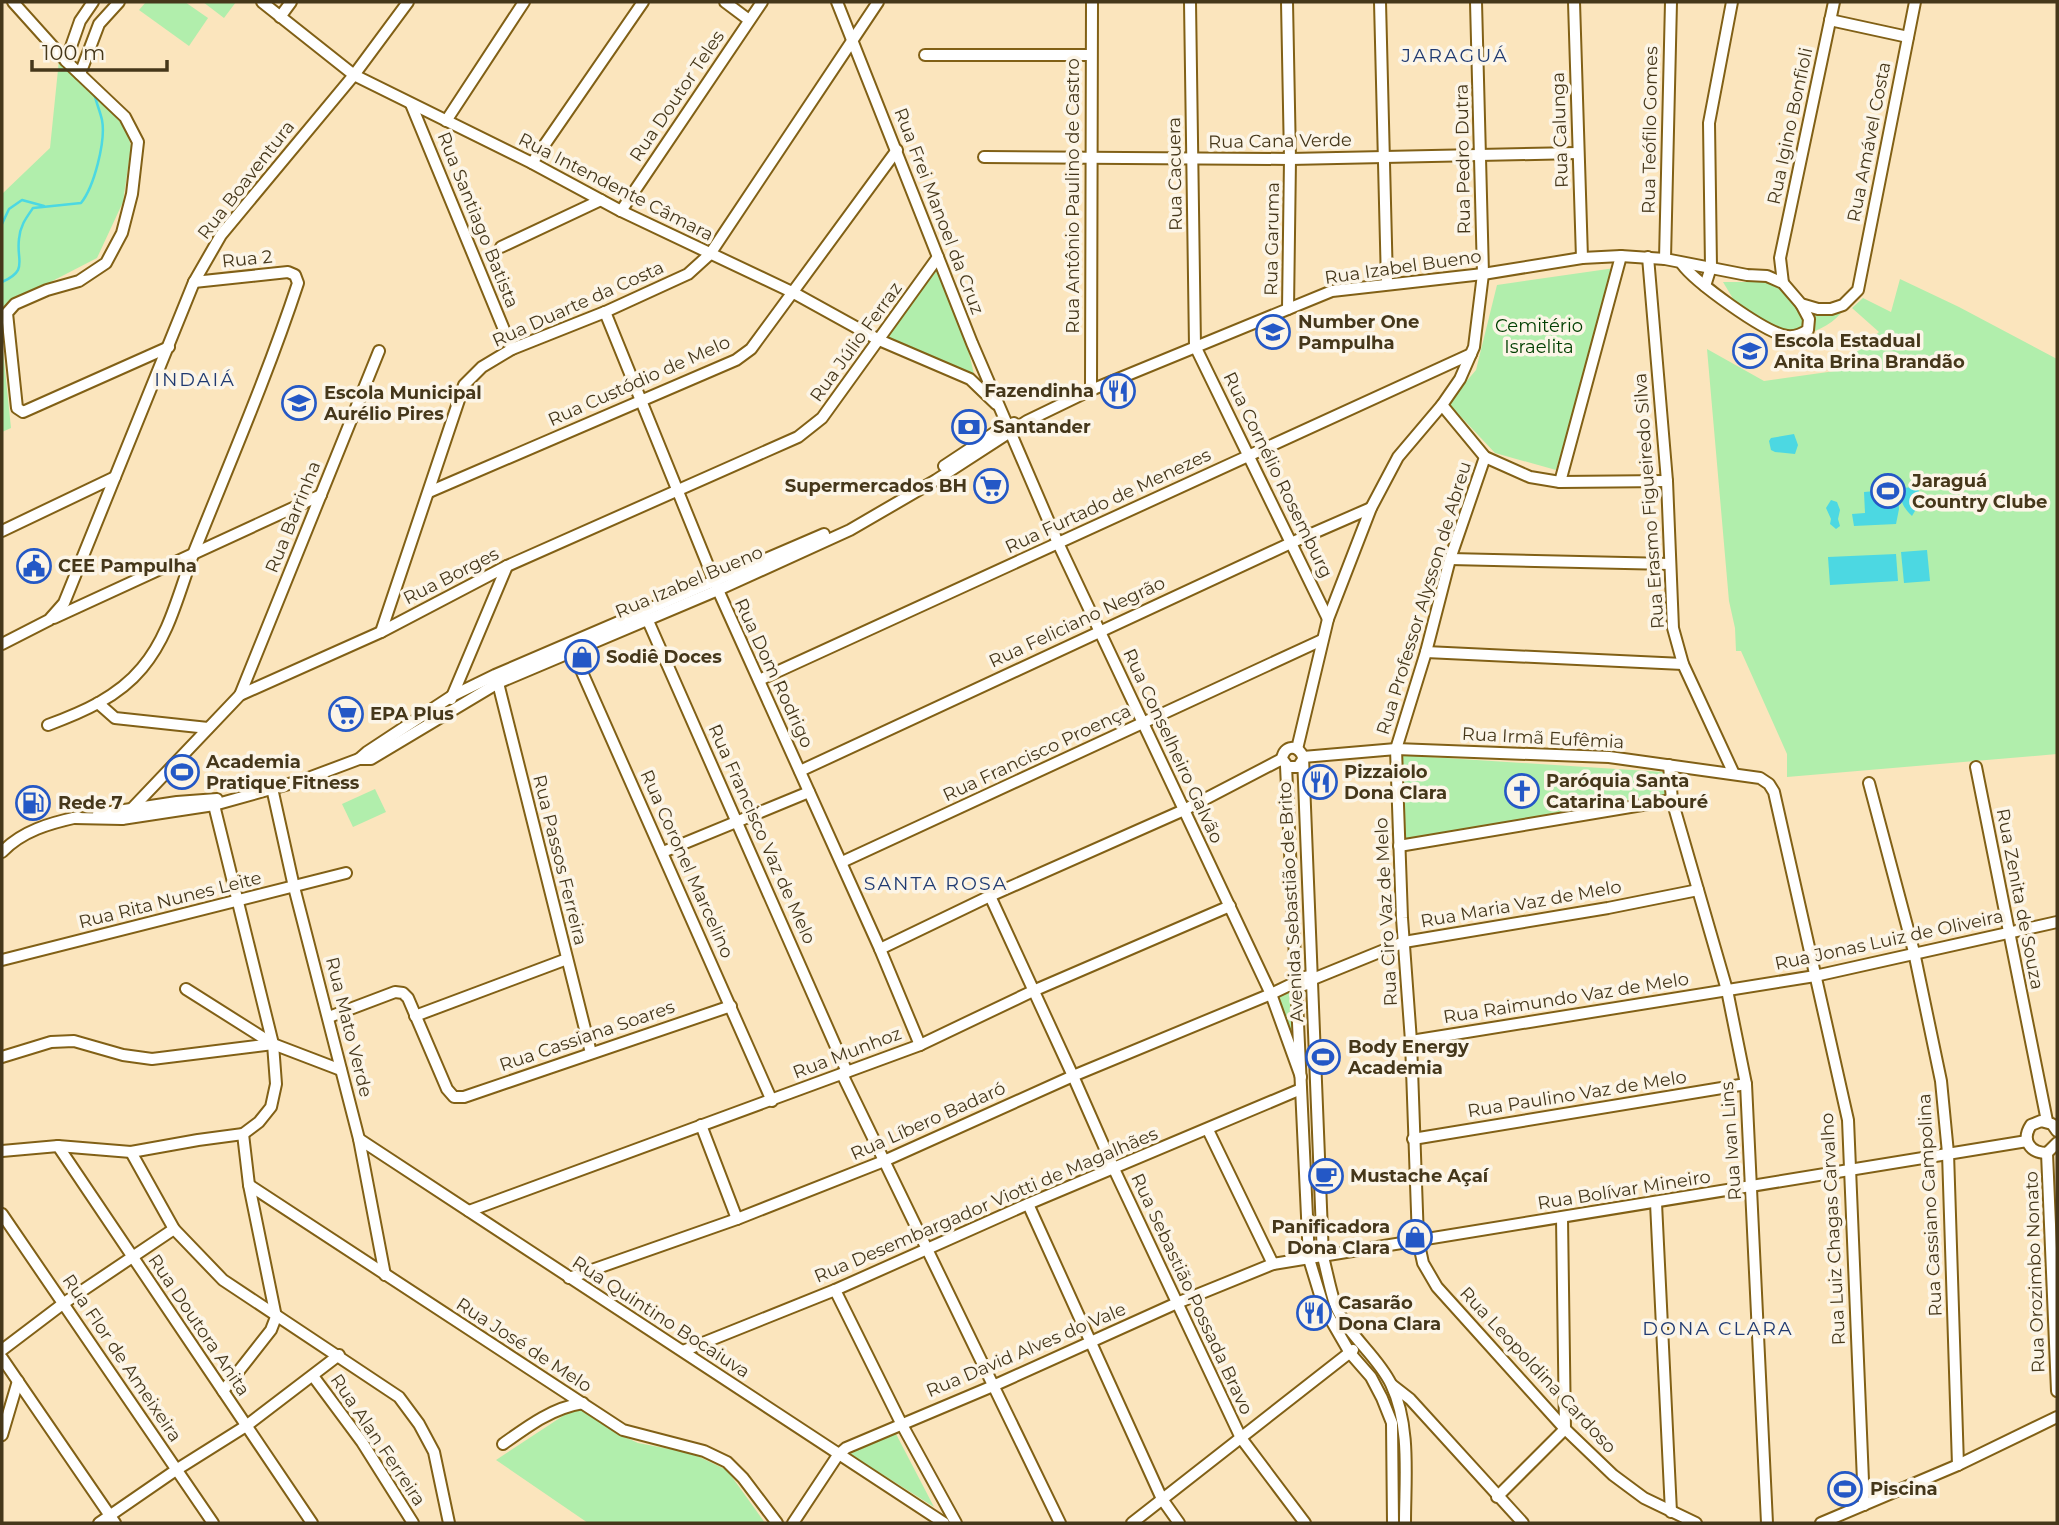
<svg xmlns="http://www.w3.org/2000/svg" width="2059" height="1525" viewBox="0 0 2059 1525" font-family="Montserrat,sans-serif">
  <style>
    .green { fill: #b1eeac }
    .water { fill: #4cd8e2 }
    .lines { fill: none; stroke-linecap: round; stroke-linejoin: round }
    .stream { stroke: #4cd8e2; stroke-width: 2.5 }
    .minor-casing { stroke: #816016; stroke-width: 14 }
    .minor { stroke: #fff; stroke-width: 10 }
    .labels { text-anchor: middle; stroke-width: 7; stroke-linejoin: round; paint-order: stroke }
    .street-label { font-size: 18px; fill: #45371a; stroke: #fcf5e7 }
    .poi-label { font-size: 18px; font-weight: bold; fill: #45371a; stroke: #fcf5e7; text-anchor: start }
    .park-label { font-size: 18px; fill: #024002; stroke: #fcf5e7 }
    .neighbourhood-label { font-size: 19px; letter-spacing: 2px; fill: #1f3a71; stroke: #fcf5e7 }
  </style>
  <rect width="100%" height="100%" fill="#fbe5bd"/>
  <!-- green -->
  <g class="green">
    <path d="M146,2H185L208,18L189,46L139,10Z"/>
    <path d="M203,2H236L224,18Z"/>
    <path d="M59,60L82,81L127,129L131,147L123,202L97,258L2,307V194L50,148Z"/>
    <path d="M1615,268L1556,470L1495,453L1448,403L1476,370L1497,285Z"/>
    <path d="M938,269L966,340L974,374L885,337Z"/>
    <path d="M1900,279L1959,307L2057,359V754L1787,777V754L1741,651H1736L1735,628L1729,601L1707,349L1764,381L1835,371L1879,332L1852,308L1863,298L1891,312Z"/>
    <path d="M1723,282H1771L1798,306L1809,330L1788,334L1770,327L1735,302Z"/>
    <path d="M1851,298C1842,315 1832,324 1815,331L1812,318L1803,306L1818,311Z"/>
    <path d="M2,341L11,428L2,432Z"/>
    <path d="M1400,755L1663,772L1666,798L1404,841Z"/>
    <path d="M375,789L386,812L353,827L342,804Z"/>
    <path d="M1294,986L1296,1061L1271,998Z"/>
    <path d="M578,1406L623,1436L638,1443L691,1453L727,1470L765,1523H588L496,1460Z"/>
    <path d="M895,1432L934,1507L850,1454Z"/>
  </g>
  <!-- water -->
  <g class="water">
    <path d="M1794,434L1798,445L1795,454L1775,452L1771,450L1769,441L1771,438Z"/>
    <path d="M1914,487L1918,489L1922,499L1912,516C1903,507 1899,501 1902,488Z"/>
    <path d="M1898,489L1899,509L1896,524L1854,526L1852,514L1865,513L1864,492Z"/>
    <path d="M1831,500L1837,502L1840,510L1838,519L1840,526L1836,529L1830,524L1831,519L1826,508Z"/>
    <path d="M1927,550L1930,581L1904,583L1901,552Z"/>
    <path d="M1896,554L1898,581L1830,585L1828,557Z"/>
  </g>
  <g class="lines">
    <!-- stream -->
    <g class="stream">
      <path d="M2,224L9,209L22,200L44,206"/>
      <path d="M2,282C29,270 16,261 19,239C20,226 26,218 33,208L81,203C94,187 106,141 102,120C100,111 96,102 94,93"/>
    </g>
    <!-- minor casing -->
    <g class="minor-casing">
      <g id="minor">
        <path d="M13,2L66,61L125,117L138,142L132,194L122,233L106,263L79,281L47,290L15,304L7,313L17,408L23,412L169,347"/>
        <path d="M262,2L354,75L532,163L621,211L794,293L879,340L970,379L996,404"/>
        <path d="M725,2L749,20"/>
        <path d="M837,2L972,343L1058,543L1271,994L1301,1077"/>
        <path d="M1190,2L1195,346L1328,619"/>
        <path d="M1287,2L1290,159L1288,309"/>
        <path d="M1380,2L1387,283"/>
        <path d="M1574,2L1582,258"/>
        <path d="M280,17L291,2"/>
        <path d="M1830,20L1908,37"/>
        <path d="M925,55H1091"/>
        <path d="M66,61L80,21L93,2"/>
        <path d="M80,74L99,24L119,2"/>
        <path d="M411,104L512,349"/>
        <path d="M446,121L524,2"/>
        <path d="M984,157L1290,159L1578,153"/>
        <path d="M532,163L643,2"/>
        <path d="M621,211L762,2"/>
        <path d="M501,247L601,200"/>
        <path d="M1648,257L1667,481L1673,628L1683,664L1734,774"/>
        <path d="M1665,259L1671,2"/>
        <path d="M1682,264C1695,282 1765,333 1787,336C1795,337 1802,334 1808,330L1809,319L1801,304"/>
        <path d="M1783,283L1780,258L1834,2"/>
        <path d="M1705,286L1711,267L1709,123L1732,2"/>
        <path d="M605,312L718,590L880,949L920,1045"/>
        <path d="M1091,390L1092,2"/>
        <path d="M1442,405L1485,457L1530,477L1560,482L1667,481"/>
        <path d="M1485,457L1450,559L1426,652L1396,749L1402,918L1411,1041L1418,1240L1423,1263L1437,1287L1565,1429L1613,1475L1644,1498L1696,1523"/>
        <path d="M944,466L1003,427L1014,423"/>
        <path d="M1560,482L1621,256"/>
        <path d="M429,492L736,360L751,349L897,150"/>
        <path d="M2,531L115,477"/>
        <path d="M1450,559L1670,564"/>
        <path d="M645,614L847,1072"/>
        <path d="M54,618L321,495"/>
        <path d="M381,632L464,385L482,367L512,349L605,312L688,274L710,254L878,2"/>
        <path d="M2,644L49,620L64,603L194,282L221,235L354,75L408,2"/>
        <path d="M570,645L772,1101"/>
        <path d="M1426,652L1683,664"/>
        <path d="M497,679L591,1053"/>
        <path d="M759,680L1471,354"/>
        <path d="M240,695L379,351"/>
        <path d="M451,699L507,566"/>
        <path d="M98,703L115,718L208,728"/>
        <path d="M48,725C83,712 118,697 142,668C170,635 179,591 194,552C230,462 268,374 298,283L295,275L288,272L194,282"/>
        <path d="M1297,749L1328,619L1371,508L1398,457L1442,405L1460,379L1474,347L1483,274L1476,2"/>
        <path d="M1303,757L1396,749L1609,757L1760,778L1769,784L1774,792L1848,1120L1864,1505"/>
        <path d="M359,759L367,752L452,696L495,675L824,534"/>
        <path d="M1302,761L1298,767H1288L1282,759C1284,745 1298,744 1303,757L1323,1257C1327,1272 1330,1289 1335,1304C1347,1335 1377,1355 1391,1384C1411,1426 1405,1478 1405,1523"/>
        <path d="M1669,765L1672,800L1727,990L1746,1084L1767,1523"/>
        <path d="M1286,766L1309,1259L1324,1308L1350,1353L1371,1377L1382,1398L1392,1423L1393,1523"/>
        <path d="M1976,767L2047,1121"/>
        <path d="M800,771L1293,542L1371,508"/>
        <path d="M1869,783L1914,952L1941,1081L1948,1153L1958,1465"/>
        <path d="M272,788L294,887L359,1139L385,1275"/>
        <path d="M98,814L177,802L217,799"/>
        <path d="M74,818L122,819L214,805L303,780L359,759H371L498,683L718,590L850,530L936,480L1027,421L1091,390L1332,291L1483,274L1582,258L1621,256L1665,259L1747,275L1767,276L1783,283L1801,304L1818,309H1831L1843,305L1858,290L1915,2"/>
        <path d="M122,819L240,695L381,632L507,566L798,437L822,418L938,257"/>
        <path d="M1399,846L1672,800"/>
        <path d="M2,852C22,831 50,823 78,817"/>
        <path d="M663,852L809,792"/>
        <path d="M842,862L1322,640"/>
        <path d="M990,896L1073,1076L1114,1169L1241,1438L1305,1523"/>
        <path d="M880,949L990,896L1184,810L1282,759"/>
        <path d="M2,960L346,873"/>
        <path d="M1296,982L1304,985L1311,983L1313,979L1404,942L1608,908L1698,890"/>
        <path d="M186,989L273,1044"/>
        <path d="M415,1016L567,959"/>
        <path d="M329,1017L395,992L403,993L408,998L447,1089L454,1097H464L731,1006"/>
        <path d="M1411,1041L1815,976L2057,922"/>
        <path d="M2,1057L51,1042L74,1041L123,1055L152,1059L273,1044L341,1070"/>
        <path d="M842,1074L1060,1523"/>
        <path d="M701,1125L737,1219"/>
        <path d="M1208,1130L1273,1264"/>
        <path d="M2057,1131L2052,1124L2041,1121L2031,1125C2021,1140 2030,1153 2047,1153L2057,1143"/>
        <path d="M359,1139L944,1523"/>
        <path d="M1413,1139L1746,1084"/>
        <path d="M58,1146L312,1523"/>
        <path d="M2,1151L58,1146L131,1152L198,1140L243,1134L259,1122L271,1107L276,1084L273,1044L213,801"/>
        <path d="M131,1152L174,1229L223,1280L399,1397L419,1424L434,1452L449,1523"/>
        <path d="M2047,1153L2057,1391"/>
        <path d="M249,1185L623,1430L704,1451L727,1462L743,1478L777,1523"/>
        <path d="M1656,1203L1671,1512"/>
        <path d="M1028,1204L1162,1499L1179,1523"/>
        <path d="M469,1211L920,1045L1033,991L1230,906"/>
        <path d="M2,1214L213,1523"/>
        <path d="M569,1278L737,1219L884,1161L1073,1076L1271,994L1296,982L1300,978L1310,976L1313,979"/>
        <path d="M835,1290L901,1423L956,1523"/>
        <path d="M2,1350L64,1303L174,1229"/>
        <path d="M683,1351L835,1290L1028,1204L1301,1089"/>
        <path d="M2,1358L115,1523"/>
        <path d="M313,1376L362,1442L413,1523"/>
        <path d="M1392,1385L1410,1399L1523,1523"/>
        <path d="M223,1391L271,1330L276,1317L249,1185L243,1134"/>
        <path d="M2,1435L18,1381"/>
        <path d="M503,1444C528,1426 552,1408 583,1403"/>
        <path d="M1497,1497L1565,1429L1562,1218"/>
        <path d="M99,1523L176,1470L246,1426L339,1355"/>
        <path d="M793,1523L838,1455L846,1448L993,1386L1177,1303L1273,1264L2027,1141"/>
        <path d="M1132,1523L1353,1350"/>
        <path d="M1821,1523L1958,1465L2057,1417"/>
      </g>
    </g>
    <!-- minor -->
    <use href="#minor" class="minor"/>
  </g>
  <!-- icons -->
  <defs>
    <g id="school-ring" transform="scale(1.75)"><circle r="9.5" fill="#fcf5e7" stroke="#2458c6" stroke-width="1.5"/><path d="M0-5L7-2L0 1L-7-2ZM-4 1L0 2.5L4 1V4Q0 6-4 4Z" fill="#2458c6"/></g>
    <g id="restaurant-ring" transform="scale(1.75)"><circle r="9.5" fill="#fcf5e7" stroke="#2458c6" stroke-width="1.5"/><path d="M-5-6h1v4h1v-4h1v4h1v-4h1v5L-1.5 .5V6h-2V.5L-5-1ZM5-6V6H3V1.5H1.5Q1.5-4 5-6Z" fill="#2458c6"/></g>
    <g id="bank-ring" transform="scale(1.75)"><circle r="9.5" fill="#fcf5e7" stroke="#2458c6" stroke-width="1.5"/><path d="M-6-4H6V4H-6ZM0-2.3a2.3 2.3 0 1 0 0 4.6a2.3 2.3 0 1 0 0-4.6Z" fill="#2458c6"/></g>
    <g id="supermarket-ring" transform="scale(1.75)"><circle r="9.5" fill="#fcf5e7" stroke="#2458c6" stroke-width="1.5"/><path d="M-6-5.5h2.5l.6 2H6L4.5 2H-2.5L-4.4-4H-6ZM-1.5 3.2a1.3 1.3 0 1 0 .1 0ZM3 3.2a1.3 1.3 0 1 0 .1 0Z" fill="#2458c6"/></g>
    <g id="stadium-ring" transform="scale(1.75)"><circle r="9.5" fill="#fcf5e7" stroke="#2458c6" stroke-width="1.5"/><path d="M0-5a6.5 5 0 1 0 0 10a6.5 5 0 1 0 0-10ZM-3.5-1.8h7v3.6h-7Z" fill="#2458c6"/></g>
    <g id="civic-ring" transform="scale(1.75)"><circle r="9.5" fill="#fcf5e7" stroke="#2458c6" stroke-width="1.5"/><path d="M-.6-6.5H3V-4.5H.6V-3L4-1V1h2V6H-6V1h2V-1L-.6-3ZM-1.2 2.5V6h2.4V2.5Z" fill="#2458c6"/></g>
    <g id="shop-ring" transform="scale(1.75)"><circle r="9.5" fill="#fcf5e7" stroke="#2458c6" stroke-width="1.5"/><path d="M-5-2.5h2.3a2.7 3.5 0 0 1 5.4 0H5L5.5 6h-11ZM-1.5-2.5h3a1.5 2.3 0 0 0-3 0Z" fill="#2458c6"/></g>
    <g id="church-ring" transform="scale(1.75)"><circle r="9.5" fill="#fcf5e7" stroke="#2458c6" stroke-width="1.5"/><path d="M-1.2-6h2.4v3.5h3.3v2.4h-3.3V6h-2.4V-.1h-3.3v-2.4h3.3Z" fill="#2458c6"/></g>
    <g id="fuel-ring" transform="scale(1.75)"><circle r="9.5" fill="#fcf5e7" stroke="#2458c6" stroke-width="1.5"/><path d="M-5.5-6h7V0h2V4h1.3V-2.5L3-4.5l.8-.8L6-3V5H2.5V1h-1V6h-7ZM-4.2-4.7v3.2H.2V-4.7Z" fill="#2458c6"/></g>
    <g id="cafe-ring" transform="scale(1.75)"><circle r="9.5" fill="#fcf5e7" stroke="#2458c6" stroke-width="1.5"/><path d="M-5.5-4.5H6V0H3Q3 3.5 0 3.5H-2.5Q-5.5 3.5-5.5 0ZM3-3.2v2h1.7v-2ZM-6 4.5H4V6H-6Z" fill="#2458c6"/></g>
  </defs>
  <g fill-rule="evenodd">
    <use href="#school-ring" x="1273" y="332"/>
    <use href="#school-ring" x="1750" y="351"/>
    <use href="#restaurant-ring" x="1118" y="391"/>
    <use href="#school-ring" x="299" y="403"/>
    <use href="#bank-ring" x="969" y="427"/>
    <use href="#supermarket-ring" x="991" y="486"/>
    <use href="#stadium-ring" x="1888" y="491"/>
    <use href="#civic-ring" x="34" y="566"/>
    <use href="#shop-ring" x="582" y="657"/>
    <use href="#supermarket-ring" x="346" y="714"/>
    <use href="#stadium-ring" x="182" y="772"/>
    <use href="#restaurant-ring" x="1320" y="782"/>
    <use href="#church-ring" x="1522" y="791"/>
    <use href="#fuel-ring" x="33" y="803"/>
    <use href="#stadium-ring" x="1323" y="1057"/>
    <use href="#cafe-ring" x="1326" y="1176"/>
    <use href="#shop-ring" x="1415" y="1237"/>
    <use href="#restaurant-ring" x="1314" y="1313"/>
    <use href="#stadium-ring" x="1845" y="1489"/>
  </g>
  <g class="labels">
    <!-- street labels -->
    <g class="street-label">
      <text transform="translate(677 96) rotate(-56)" y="6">Rua Doutor Teles</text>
      <text transform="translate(1790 126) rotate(-78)" y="6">Rua Igino Bonfioli</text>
      <text transform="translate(1560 130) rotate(-92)" y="6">Rua Calunga</text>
      <text transform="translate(1650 130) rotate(-89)" y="6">Rua Teófilo Gomes</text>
      <text transform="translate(1280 141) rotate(-1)" y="6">Rua Cana Verde</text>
      <text transform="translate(1869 142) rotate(-79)" y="6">Rua Amável Costa</text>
      <text transform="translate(1463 159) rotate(-91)" y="6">Rua Pedro Dutra</text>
      <text transform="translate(1175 174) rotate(-91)" y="6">Rua Cacuera</text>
      <text transform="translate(246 180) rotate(-52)" y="6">Rua Boaventura</text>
      <text transform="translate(616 187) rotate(27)" y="6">Rua Intendente Câmara</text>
      <text transform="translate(1073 196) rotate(-90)" y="6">Rua Antônio Paulino de Castro</text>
      <text transform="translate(939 211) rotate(69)" y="6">Rua Frei Manoel da Cruz</text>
      <text transform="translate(478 220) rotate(68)" y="6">Rua Santiago Batista</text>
      <text transform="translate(1272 239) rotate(-89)" y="6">Rua Garuma</text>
      <text transform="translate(247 259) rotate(-6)" y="6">Rua 2</text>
      <text transform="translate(1403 267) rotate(-8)" y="6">Rua Izabel Bueno</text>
      <text transform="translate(578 304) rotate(-24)" y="6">Rua Duarte da Costa</text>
      <text transform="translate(856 342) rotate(-54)" y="6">Rua Júlio Ferraz</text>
      <text transform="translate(639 381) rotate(-24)" y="6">Rua Custódio de Melo</text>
      <text transform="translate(1278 475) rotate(64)" y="6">Rua Cornélio Rosemburg</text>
      <text transform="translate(1108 501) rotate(-25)" y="6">Rua Furtado de Menezes</text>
      <text transform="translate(1649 501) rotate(-94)" y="6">Rua Erasmo Figueiredo Silva</text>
      <text transform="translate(293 517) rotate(-68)" y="6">Rua Barrinha</text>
      <text transform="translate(451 576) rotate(-27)" y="6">Rua Borges</text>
      <text transform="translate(689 582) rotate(-23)" y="6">Rua Izabel Bueno</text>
      <text transform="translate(1424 598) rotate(-73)" y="6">Rua Professor Alysson de Abreu</text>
      <text transform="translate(1077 622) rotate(-25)" y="6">Rua Feliciano Negrão</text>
      <text transform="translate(774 673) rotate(65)" y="6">Rua Dom Rodrigo</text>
      <text transform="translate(1543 738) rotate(3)" y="6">Rua Irmã Eufêmia</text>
      <text transform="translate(1173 746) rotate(65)" y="6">Rua Conselheiro Galvão</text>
      <text transform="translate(1037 753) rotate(-25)" y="6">Rua Francisco Proença</text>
      <text transform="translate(762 834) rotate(66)" y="6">Rua Francisco Vaz de Melo</text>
      <text transform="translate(560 860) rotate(76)" y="6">Rua Passos Ferreira</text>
      <text transform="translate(687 864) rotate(66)" y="6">Rua Coronel Marcelino</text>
      <text transform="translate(2020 899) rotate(79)" y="6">Rua Zenita de Souza</text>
      <text transform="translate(170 900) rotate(-14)" y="6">Rua Rita Nunes Leite</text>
      <text transform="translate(1291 902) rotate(-93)" y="6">Avenida Sebastião de Brito</text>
      <text transform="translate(1521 904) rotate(-10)" y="6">Rua Maria Vaz de Melo</text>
      <text transform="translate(1386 912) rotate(-93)" y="6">Rua Ciro Vaz de Melo</text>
      <text transform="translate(1889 940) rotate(-12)" y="6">Rua Jonas Luiz de Oliveira</text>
      <text transform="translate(1566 998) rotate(-9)" y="6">Rua Raimundo Vaz de Melo</text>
      <text transform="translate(349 1027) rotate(76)" y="6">Rua Mato Verde</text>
      <text transform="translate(587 1036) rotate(-19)" y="6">Rua Cassiana Soares</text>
      <text transform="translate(847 1053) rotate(-21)" y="6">Rua Munhoz</text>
      <text transform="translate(1577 1094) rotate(-9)" y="6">Rua Paulino Vaz de Melo</text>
      <text transform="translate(928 1121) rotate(-24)" y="6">Rua Líbero Badaró</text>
      <text transform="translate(1731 1141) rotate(-94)" y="6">Rua Ivan Lins</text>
      <text transform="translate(1624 1190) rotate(-9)" y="6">Rua Bolívar Mineiro</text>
      <text transform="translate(986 1205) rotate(-23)" y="6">Rua Desembargador Viotti de Magalhães</text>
      <text transform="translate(1930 1205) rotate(-93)" y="6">Rua Cassiano Campolina</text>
      <text transform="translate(1833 1229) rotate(-93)" y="6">Rua Luiz Chagas Carvalho</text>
      <text transform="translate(2035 1272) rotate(-92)" y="6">Rua Orozimbo Nonato</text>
      <text transform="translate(1192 1294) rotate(65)" y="6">Rua Sebastião Possada Bravo</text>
      <text transform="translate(661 1317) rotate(33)" y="6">Rua Quintino Bocaiuva</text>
      <text transform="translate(199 1325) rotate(56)" y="6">Rua Doutora Anita</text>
      <text transform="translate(524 1345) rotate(33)" y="6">Rua José de Melo</text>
      <text transform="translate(1026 1350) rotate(-23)" y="6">Rua David Alves do Vale</text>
      <text transform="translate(122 1358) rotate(56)" y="6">Rua Flor de Ameixeira</text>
      <text transform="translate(1538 1370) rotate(47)" y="6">Rua Leopoldina Cardoso</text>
      <text transform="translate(378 1440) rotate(56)" y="6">Rua Alan Ferreira</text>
    </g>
    <!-- poi labels -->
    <g class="poi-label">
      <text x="1298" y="328">Number One<tspan x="1298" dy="21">Pampulha</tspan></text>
      <text x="1774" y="347">Escola Estadual<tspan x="1774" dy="21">Anita Brina Brandão</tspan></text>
      <text x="1094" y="397" text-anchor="end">Fazendinha</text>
      <text x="324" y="399">Escola Municipal<tspan x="324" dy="21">Aurélio Pires</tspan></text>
      <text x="993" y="433">Santander</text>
      <text x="1912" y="487">Jaraguá<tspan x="1912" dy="21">Country Clube</tspan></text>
      <text x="967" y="492" text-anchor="end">Supermercados BH</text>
      <text x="58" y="572">CEE Pampulha</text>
      <text x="606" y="663">Sodiê Doces</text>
      <text x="370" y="720">EPA Plus</text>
      <text x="206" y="768">Academia<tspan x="206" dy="21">Pratique Fitness</tspan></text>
      <text x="1344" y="778">Pizzaiolo<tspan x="1344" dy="21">Dona Clara</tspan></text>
      <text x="1546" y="787">Paróquia Santa<tspan x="1546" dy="21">Catarina Labouré</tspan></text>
      <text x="58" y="809">Rede 7</text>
      <text x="1348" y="1053">Body Energy<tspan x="1348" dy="21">Academia</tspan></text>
      <text x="1350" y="1182">Mustache Açaí</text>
      <text x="1390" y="1233" text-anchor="end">Panificadora<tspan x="1390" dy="21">Dona Clara</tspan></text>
      <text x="1338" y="1309">Casarão<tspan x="1338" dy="21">Dona Clara</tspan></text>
      <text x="1870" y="1495">Piscina</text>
    </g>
    <!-- park labels -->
    <g class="park-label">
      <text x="1539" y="332">Cemitério<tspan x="1539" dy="21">Israelita</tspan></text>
    </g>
    <!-- neighbourhood labels -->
    <g class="neighbourhood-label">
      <text x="1455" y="62">JARAGUÁ</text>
      <text x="195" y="386">INDAIÁ</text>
      <text x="936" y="890">SANTA ROSA</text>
      <text x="1718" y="1335">DONA CLARA</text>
    </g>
  </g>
  <!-- border -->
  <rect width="2059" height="1525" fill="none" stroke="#45371a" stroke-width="7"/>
  <!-- scale -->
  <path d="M32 60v10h135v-10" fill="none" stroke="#45371a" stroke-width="3.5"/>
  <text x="42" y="60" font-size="21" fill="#45371a" stroke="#fcf5e7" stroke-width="5" paint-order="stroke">100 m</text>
</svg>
